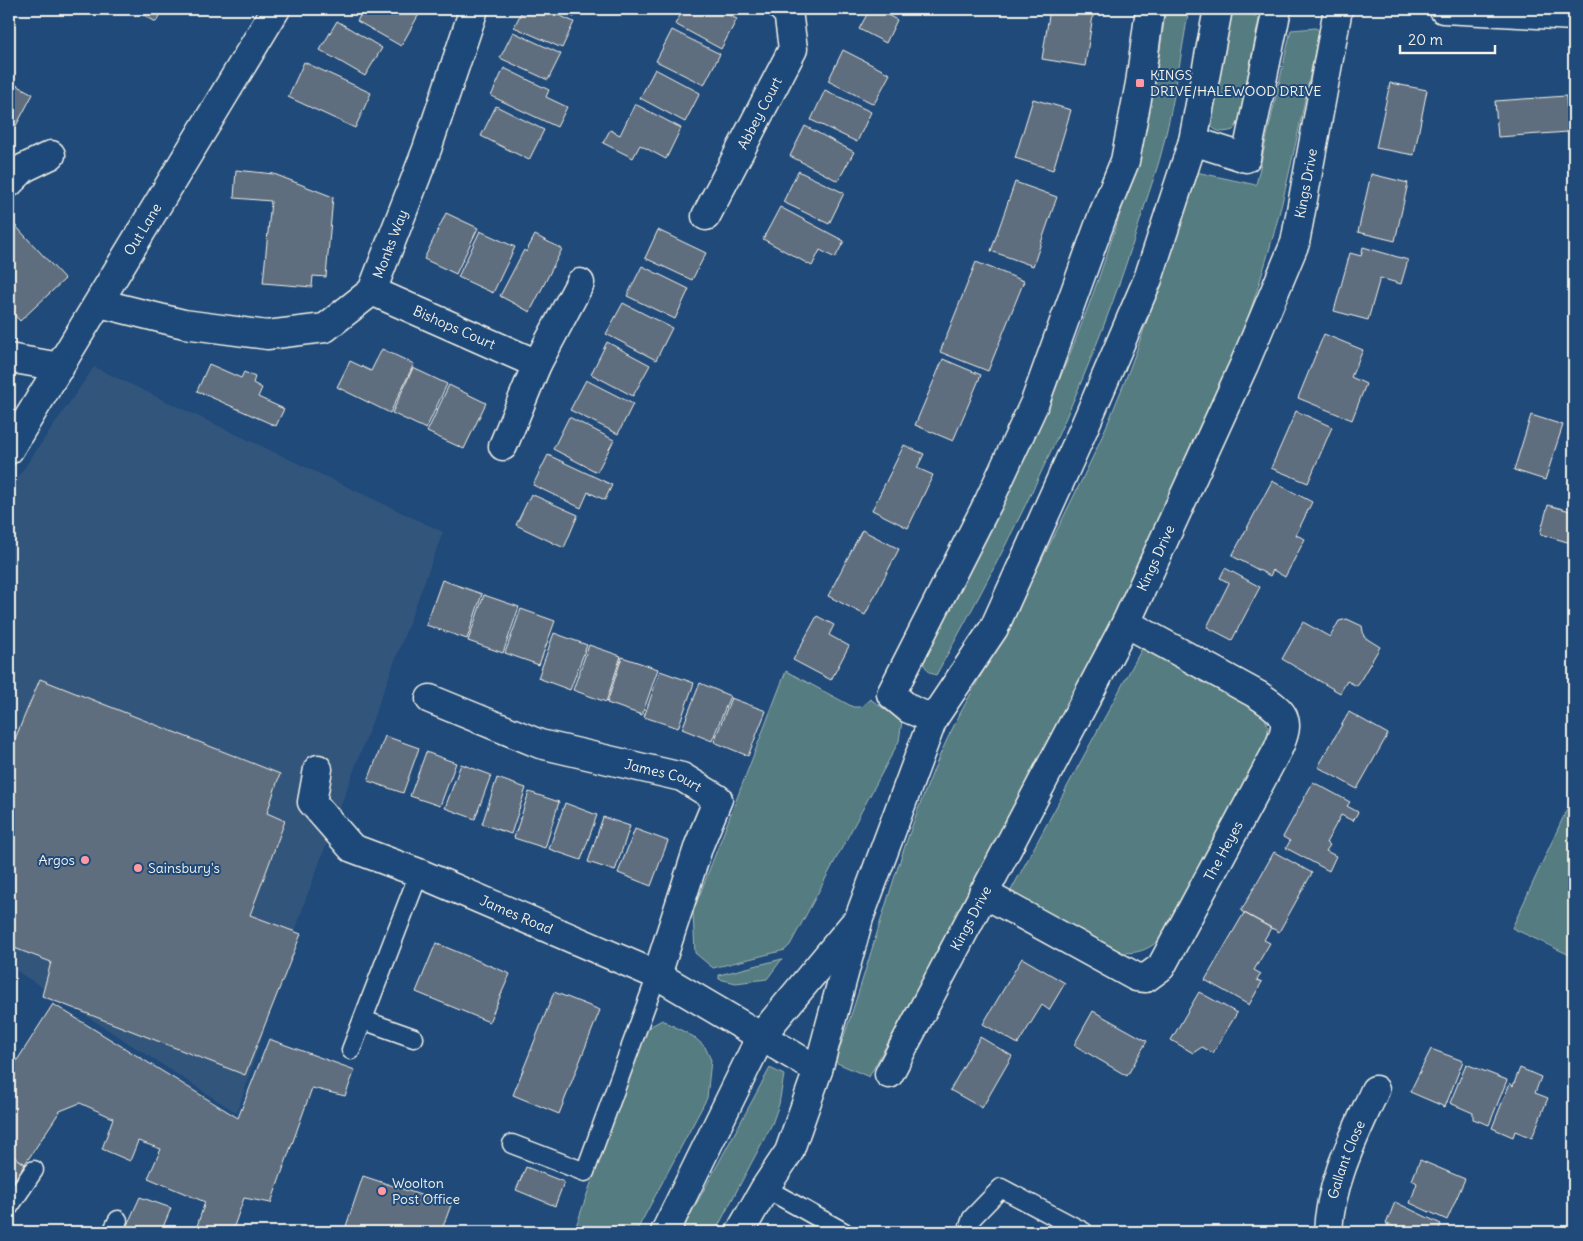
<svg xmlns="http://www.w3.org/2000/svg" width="1583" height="1241" viewBox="0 0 1583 1241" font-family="Delius,sans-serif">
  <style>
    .built { fill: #32557c }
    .green { fill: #557b81; stroke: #a4b6b4 }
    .building { fill: #5f6e7f; stroke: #f4f1e8 }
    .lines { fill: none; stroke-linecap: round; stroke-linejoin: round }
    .service-casing { stroke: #f4f1e8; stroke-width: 21 }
    .minor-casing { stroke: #f4f1e8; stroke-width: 31 }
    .tertiary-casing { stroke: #f4f1e8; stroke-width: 31 }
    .service { stroke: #1f4a7a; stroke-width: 18 }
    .minor { stroke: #1f4a7a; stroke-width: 28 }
    .tertiary { stroke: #1f4a7a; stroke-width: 28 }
    .poi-dot { fill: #ff9aa2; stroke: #1f4a7a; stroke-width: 2 }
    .labels { text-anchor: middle; stroke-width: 4; stroke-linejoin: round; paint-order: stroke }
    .poi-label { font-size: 14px; fill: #f4f1e8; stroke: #1f4a7a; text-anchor: start }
    .street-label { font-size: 14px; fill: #f4f1e8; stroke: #1f4a7a }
  </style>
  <rect width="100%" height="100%" fill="#1f4a7a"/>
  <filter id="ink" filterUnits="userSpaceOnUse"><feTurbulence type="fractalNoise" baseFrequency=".02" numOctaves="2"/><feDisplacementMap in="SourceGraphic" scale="10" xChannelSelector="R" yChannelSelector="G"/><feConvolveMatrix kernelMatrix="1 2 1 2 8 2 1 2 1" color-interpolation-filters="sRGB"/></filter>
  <g filter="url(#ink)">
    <!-- built -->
    <path class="built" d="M94,367L443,532L304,904L237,1113L9,966V490Z"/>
    <!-- green -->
    <g class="green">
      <path d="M1166,9H1189C1181,53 1175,98 1164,142C1159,165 1150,188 1143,211C1094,373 1019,527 936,675L930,673L922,662C950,600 985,542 1014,481C1071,362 1118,237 1149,109C1157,76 1161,42 1166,9Z"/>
      <path d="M1230,11L1254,15L1259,19L1239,121L1233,130C1224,133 1214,133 1210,123Z"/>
      <path d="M1316,28L1319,31C1303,108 1289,185 1266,261C1228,391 1167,515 1106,636C1030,785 949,931 869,1077L835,1062C870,965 894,864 934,769C952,724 978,682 1000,640C1033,577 1066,514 1096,450C1137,360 1166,265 1196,172L1256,185L1291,30Z"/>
      <path d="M1145,643L1263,713L1268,727L1267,741L1165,934C1151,950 1135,956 1114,951L1009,894Z"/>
      <path d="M786,671L853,707H861L870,699L902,721L899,741L790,945L785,950L713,968L695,953L693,912Z"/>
      <path d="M1574,794V957L1512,928Z"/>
      <path d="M782,959L767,979L736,983L719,979V975Z"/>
      <path d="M662,1020L694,1037L705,1047L711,1060L707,1098L636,1232H574L644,1030Z"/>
      <path d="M770,1068L784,1075L779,1104L772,1124L715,1232H681Z"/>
    </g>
    <!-- building -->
    <g class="building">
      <path d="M133,9H164L156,22Z"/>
      <path d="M364,9H422L401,46L357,21Z"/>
      <path d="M523,9H545L574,22L562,48L514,27Z"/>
      <path d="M559,9H579L574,17Z"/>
      <path d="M684,9H716L737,19L721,49L675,24Z"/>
      <path d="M870,9H876L897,20L886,43L859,29Z"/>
      <path d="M1050,9H1094L1085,66L1042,59Z"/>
      <path d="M337,21L382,48L365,76L320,50Z"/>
      <path d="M672,30L720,54L704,85L656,61Z"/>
      <path d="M513,32L561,54L548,80L500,58Z"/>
      <path d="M843,50L890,74L874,104L828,81Z"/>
      <path d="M304,62L371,93L355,128L288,97Z"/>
      <path d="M504,68L549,90L546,97L567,107L557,127L491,96Z"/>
      <path d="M655,69L700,93L685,122L640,98Z"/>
      <path d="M9,81L33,94L9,139Z"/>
      <path d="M1390,83L1427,90L1414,155L1376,148Z"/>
      <path d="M825,90L871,112L857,142L811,120Z"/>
      <path d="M1566,96L1568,132L1498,137L1495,101Z"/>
      <path d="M1033,99L1071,110L1053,170L1015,158Z"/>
      <path d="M635,104L681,128L666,159L640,145L633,158L603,143L610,130L620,135Z"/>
      <path d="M496,106L544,130L529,160L481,136Z"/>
      <path d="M805,126L854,152L838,181L790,156Z"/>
      <path d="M236,170L274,174L333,197L326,277L313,276L312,287L263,283L271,201L234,198Z"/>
      <path d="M798,171L844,193L829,224L783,202Z"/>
      <path d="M1371,174L1408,183L1395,241L1358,232Z"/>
      <path d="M1015,182L1057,197L1033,266L991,251Z"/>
      <path d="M780,207L844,241L835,258L820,250L812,266L763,239Z"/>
      <path d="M446,213L478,228L456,274L424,259Z"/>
      <path d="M13,223L65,279L20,321L9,309V227Z"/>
      <path d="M658,230L706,253L692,280L645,258Z"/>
      <path d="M480,231L515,247L493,293L458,277Z"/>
      <path d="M535,235L562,249L530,312L500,296L524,250L526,252Z"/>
      <path d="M1363,247L1408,260L1401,284L1380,278L1368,320L1334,311L1350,253L1361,256Z"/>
      <path d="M976,262L1024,281L988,371L940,352Z"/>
      <path d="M642,266L689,289L675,319L627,296Z"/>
      <path d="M623,303L672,328L656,360L606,334Z"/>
      <path d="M1324,334L1363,350L1351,377L1366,384L1352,420L1298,398Z"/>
      <path d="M607,342L650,365L633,396L591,374Z"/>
      <path d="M382,349L414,364L390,413L337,387L350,361L371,371Z"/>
      <path d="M943,359L981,375L953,441L915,425Z"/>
      <path d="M209,364L241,378L244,372L255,377L253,383L262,388L258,397L284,409L276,426L197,391Z"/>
      <path d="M413,368L447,384L426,429L392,413Z"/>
      <path d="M586,380L633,404L618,434L570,410Z"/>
      <path d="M449,385L486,403L464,449L427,432Z"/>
      <path d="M1296,411L1332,427L1308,483L1271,468Z"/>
      <path d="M1531,415L1563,425L1545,480L1514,470Z"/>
      <path d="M569,417L614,440L597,472L553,449Z"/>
      <path d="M904,445L924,454L917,468L933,475L908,528L872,510Z"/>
      <path d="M548,455L612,485L605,500L588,492L581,508L533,485Z"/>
      <path d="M1272,481L1312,502L1296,535L1305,539L1285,577L1273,570L1270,576L1232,556Z"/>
      <path d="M531,494L578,515L564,548L516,525Z"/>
      <path d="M1548,505L1574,512V544L1540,534Z"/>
      <path d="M862,530L899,549L865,615L828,596Z"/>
      <path d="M1225,568L1260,587L1232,640L1207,627L1229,583L1220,578Z"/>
      <path d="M442,580L482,594L467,639L426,625Z"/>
      <path d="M484,595L519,607L503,653L468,641Z"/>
      <path d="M521,609L555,621L539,665L505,653Z"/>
      <path d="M817,616L834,625L829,635L849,646L831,680L793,660Z"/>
      <path d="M1347,619L1362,626L1364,637L1380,647L1357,686L1347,681L1340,693L1282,659L1303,622L1330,637L1339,621Z"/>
      <path d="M554,633L587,645L570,690L538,678Z"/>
      <path d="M589,645L621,656L606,702L573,690Z"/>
      <path d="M622,657L658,669L642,715L607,703Z"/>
      <path d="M660,671L694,683L678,728L644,717Z"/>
      <path d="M40,679L280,774L267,813L285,821L250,915L301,934L245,1075L42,996L51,962L9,946V753Z"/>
      <path d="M700,683L730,696L712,741L682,729Z"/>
      <path d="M731,698L766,711L748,756L714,742Z"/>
      <path d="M1349,712L1388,734L1357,789L1318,767Z"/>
      <path d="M385,736L419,748L403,793L368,781Z"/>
      <path d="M426,752L456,763L440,806L410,796Z"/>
      <path d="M461,764L491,775L475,819L445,808Z"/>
      <path d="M497,778L526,788L511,834L482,824Z"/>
      <path d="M1313,782L1350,802L1347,806L1358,812L1353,821L1341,815L1326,843L1330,845L1326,851L1336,856L1329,871L1286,848L1290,841L1283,837Z"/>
      <path d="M529,792L559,802L545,848L514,838Z"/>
      <path d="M565,803L597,815L581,860L549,849Z"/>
      <path d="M603,817L630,826L615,871L588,862Z"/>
      <path d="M635,829L668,841L651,886L618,873Z"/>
      <path d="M1274,852L1312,873L1279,932L1241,911Z"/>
      <path d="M1244,913L1271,928L1264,940L1270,943L1254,970L1261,974L1257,980L1262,982L1249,1005L1205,980Z"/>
      <path d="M436,943L510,974L489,1022L416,992Z"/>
      <path d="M1022,958L1065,983L1049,1010L1042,1005L1018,1044L983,1024Z"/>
      <path d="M554,992L600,1010L559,1114L513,1095Z"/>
      <path d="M1199,992L1237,1013L1213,1053L1202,1047L1193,1053L1171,1040Z"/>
      <path d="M53,1004L238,1118L269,1039L355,1070L345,1096L312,1088L271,1203L244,1198L232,1232H195L205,1202L148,1178L161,1149L138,1141L130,1161L102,1149L113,1118L80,1103L60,1111L25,1164L9,1153V1073Z"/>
      <path d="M1093,1011L1147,1041L1127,1076L1074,1045Z"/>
      <path d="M980,1037L1012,1056L982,1108L950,1090Z"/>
      <path d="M1431,1049L1463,1061L1445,1107L1410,1092Z"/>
      <path d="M1466,1064L1507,1080L1489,1125L1473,1119V1113L1450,1103Z"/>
      <path d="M1520,1068L1541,1077L1535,1093L1548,1098L1532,1138L1515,1131L1513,1137L1492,1128L1510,1083L1513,1086Z"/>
      <path d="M9,1153L25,1164L9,1188Z"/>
      <path d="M1420,1160L1465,1179L1447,1220L1410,1203L1417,1183L1412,1180Z"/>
      <path d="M526,1167L564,1182L555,1206L516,1190Z"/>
      <path d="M363,1176L451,1205L441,1232H344Z"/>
      <path d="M140,1197L171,1208L161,1232H124Z"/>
      <path d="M1395,1202L1441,1224L1438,1232H1390L1393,1226L1386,1224Z"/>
      <path d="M506,1227L522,1232H504Z"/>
    </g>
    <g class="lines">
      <!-- service casing -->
      <g class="service-casing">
        <g id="service">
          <path d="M363,1020L414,1038"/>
          <path d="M351,1050L419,873"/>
          <path d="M512,1144L585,1172L657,975"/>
          <path d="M765,1188L844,1232"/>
          <path d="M9,1207L34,1170"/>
          <path d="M112,1232L118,1220"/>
          <path d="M967,1232L972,1218L1001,1188L1084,1232"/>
        </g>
      </g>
      <!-- minor casing -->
      <g class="minor-casing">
        <g id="minor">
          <path d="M1443,9L1574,16"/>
          <path d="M1193,141L1246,158L1277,9"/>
          <path d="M9,183L24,168L51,155"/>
          <path id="s1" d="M706,216L793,49L788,11L783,9"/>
          <path id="s2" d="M372,291L537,364L580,283"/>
          <path id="s3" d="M99,303L184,324L267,335L325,328L372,291L427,149L474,9"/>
          <path d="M9,358L60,367"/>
          <path d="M503,446L537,364"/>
          <path id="s4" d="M9,450L276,9"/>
          <path id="s5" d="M430,699L540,744L682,777L718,799L699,845L657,975"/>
          <path d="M933,719L909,709L891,694L989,501L1035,402L1102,217L1125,161L1140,83L1150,9"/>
          <path id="s6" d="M318,769L312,802L352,848L419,873L657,975L818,1070"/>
          <path id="s7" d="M983,893L1136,977L1146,978L1161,967L1278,749C1292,718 1285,713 1258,695L1126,623"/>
          <path id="s8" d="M889,1074L1126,623L1244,365L1295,243L1338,9"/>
          <path id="s9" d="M1328,1232C1330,1182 1355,1135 1375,1090"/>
        </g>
      </g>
      <!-- tertiary casing -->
      <g class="tertiary-casing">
        <g id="tertiary">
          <path d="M665,1232L761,1036L853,925"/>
          <path d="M740,1232L765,1188L789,1152L818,1070L859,918L933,719L994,628L1080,437L1148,279L1193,141L1218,9"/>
        </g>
      </g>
      <!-- service -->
      <use href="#service" class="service"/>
      <!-- minor -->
      <use href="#minor" class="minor"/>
      <!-- tertiary -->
      <use href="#tertiary" class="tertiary"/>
    </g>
  </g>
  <!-- markers -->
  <g class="poi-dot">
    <rect x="1135" y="78" width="10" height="10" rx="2.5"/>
    <circle cx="85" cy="860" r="5"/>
    <circle cx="138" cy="868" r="5"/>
    <circle cx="382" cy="1191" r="5"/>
  </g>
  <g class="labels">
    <!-- poi labels -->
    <g class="poi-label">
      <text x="1150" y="80">KINGS<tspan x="1150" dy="16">DRIVE/HALEWOOD DRIVE</tspan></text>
      <text x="75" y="865" text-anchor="end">Argos</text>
      <text x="148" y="873">Sainsbury's</text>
      <text x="392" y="1188">Woolton<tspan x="392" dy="16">Post Office</tspan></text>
    </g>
    <!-- street labels -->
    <g class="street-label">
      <text dy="5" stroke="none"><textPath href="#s1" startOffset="116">Abbey Court</textPath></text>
      <text dy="5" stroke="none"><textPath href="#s8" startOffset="986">Kings Drive</textPath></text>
      <text dy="5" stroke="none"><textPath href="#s4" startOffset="258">Out Lane</textPath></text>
      <text dy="5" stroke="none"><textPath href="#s3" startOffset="340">Monks Way</textPath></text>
      <text dy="5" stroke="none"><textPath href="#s2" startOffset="90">Bishops Court</textPath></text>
      <text dy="5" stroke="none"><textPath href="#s8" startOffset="581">Kings Drive</textPath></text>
      <text dy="5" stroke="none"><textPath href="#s5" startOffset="246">James Court</textPath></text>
      <text dy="5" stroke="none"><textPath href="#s7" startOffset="335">The Heyes</textPath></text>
      <text dy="5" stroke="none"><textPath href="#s6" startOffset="272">James Road</textPath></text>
      <text dy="5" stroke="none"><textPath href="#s8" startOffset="176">Kings Drive</textPath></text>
      <text dy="5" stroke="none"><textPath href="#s9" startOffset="75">Gallant Close</textPath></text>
    </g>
  </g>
  <!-- margin -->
  <rect width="1583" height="1241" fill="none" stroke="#1f4a7a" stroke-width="30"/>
  <rect x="15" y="15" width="1553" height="1211" fill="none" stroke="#f4f1e8" stroke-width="2" filter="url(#ink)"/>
  <!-- scale -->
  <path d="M1400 45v8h95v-8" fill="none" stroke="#f4f1e8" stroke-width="2.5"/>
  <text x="1408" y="45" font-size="15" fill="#f4f1e8" stroke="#1f4a7a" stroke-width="4" paint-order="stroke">20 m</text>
</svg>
